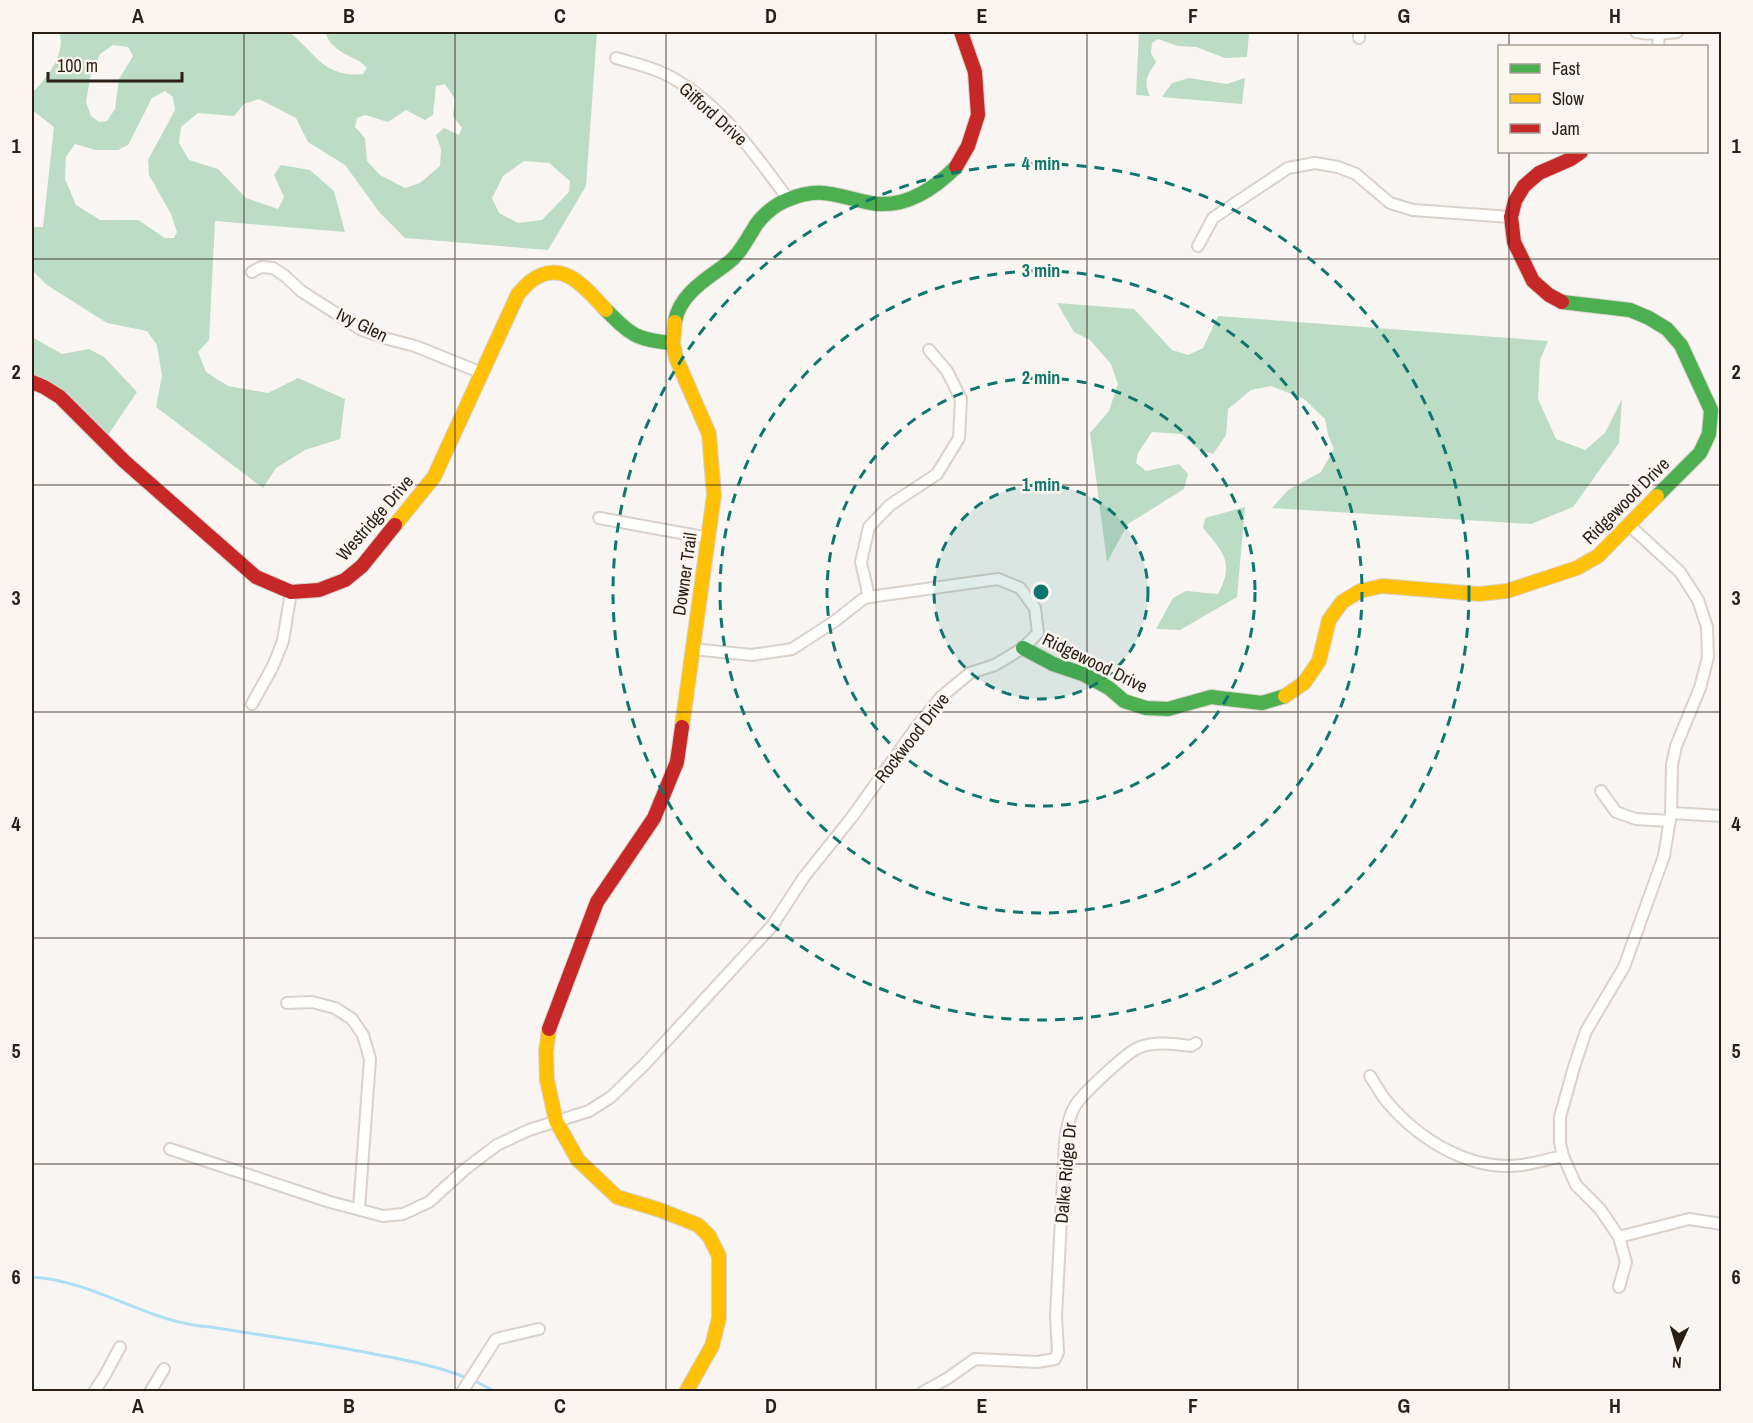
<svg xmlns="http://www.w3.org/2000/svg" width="1753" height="1423" viewBox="0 0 1753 1423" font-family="'Archivo Narrow',sans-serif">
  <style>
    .forest { fill: #bcdcc5; fill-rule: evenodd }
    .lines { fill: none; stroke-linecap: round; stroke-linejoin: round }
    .stream { stroke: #addff4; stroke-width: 3 }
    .street-casing { stroke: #d9d2cb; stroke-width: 14 }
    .fast-casing { stroke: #d9d2cb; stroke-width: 16 }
    .slow-casing { stroke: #d9d2cb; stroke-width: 16 }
    .jam-casing { stroke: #d9d2cb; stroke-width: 16 }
    .street { stroke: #fefefd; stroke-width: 10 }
    .fast { stroke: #4caf50; stroke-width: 14 }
    .slow { stroke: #ffc107; stroke-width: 14 }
    .jam { stroke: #c62828; stroke-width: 14 }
    .grid { fill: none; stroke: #2a1f16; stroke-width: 1.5; stroke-opacity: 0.55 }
    .ring { fill: none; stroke: #0f766e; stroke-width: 3; stroke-dasharray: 10 8 }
    .labels { text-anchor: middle; stroke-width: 5; stroke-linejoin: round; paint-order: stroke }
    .street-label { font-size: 18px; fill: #2a1f16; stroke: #fbf5ef }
    .centre { fill: #0f766e; stroke: #fbf5ef; stroke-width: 3 }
    .ring-label { font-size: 18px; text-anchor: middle; font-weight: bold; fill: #0f766e; stroke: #fbf5ef; stroke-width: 5; stroke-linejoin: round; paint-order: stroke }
    .neatline { fill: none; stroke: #2a1f16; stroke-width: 2 }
    .grid-label { font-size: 20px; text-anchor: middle; font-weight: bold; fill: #2a1f16 }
  </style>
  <rect width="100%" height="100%" fill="#f8f5f2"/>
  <!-- forest -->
  <g class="forest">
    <path d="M59,32H289C315,52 323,78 363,74L367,68C358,57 342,56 333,45C329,42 327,36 325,32H597L586,186L548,250L405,238L380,213L345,165L308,142L296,118L259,99L244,104L234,116L198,113L181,127L179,143L189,160L218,169L246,198L278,209L284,197L274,175L281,165L310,170L334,191L345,232L215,221L209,340L198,352L206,372L228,386L268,393L298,378L345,399L340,439L305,450L276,468L263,488L156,407L162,376L157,345L147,331L107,323L47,285L32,270V227H43L54,127L32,110V93C46,79 67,53 59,32ZM113,45L128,47L133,56L119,79L115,109L107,121L99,122L91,116L86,102L90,78L100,54ZM445,84L455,99L453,116L462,128L459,135L444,128L436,135L441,149L440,166L420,183L405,188L380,175L367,161L365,138L355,127L357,118L365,115L388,122L406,110L425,120L433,115L436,86ZM165,91L173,97L175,110L148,160L149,175L171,214L177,232L174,238H165L138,220H100L76,205L65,179L66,157L75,144L96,150H118L128,145L152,98ZM524,161L549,163L570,181L569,192L542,220L518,223L499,213L492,198L503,176Z"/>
    <path d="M1139,32H1249L1247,57L1225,58L1196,47L1178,46L1158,39L1152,43L1151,53L1156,62C1147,77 1143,80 1150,96L1136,95Z"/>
    <path d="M1189,78L1227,84L1245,78L1242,104L1162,97L1172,83Z"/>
    <path d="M1057,303L1134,309L1172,350L1188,355L1203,348L1218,316L1548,341L1540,360L1538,399L1556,439L1585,450L1605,433L1622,399L1619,443L1573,507L1531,524L1272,508L1288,490L1321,472L1334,449L1328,435L1325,419L1304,399L1271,386L1251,390L1228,409L1226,435L1213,454L1198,449L1182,434L1152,432L1138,453L1136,463L1146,471L1179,464L1188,474L1184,489L1128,524L1107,562L1090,433L1109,411L1118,384L1111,364L1090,340L1074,332Z"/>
    <path d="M32,337L62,354L89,349L104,357L137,392L108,435L63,393L32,374Z"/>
    <path d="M1245,507L1237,597L1180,630L1156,629L1173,598L1186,591L1218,594C1235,562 1223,552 1203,528L1205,518Z"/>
  </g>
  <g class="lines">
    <!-- stream -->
    <g class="stream">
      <path d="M32,1277C97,1281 149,1324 211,1327C265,1336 320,1343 374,1354C405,1360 437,1366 467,1378"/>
      <path d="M473,1380L496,1392"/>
    </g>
    <!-- street casing -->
    <g class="street-casing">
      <g id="street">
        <path d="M1359,32V38"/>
        <path d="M1636,32C1650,35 1663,34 1677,32"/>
        <path d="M1658,46L1659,34"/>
        <path d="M616,58C632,63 649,66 665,74C718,100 754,153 788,199"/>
        <path d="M1198,246L1213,218L1288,168L1315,163L1338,167L1356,174L1390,203L1413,210L1511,217"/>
        <path d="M252,272L261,267L273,268L285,276L301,291L362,330L388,339L415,346L482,373"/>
        <path d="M599,518L709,538"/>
        <path d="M869,597L861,562L869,527L890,505L937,474L959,438L961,399L947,371L929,350"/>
        <path d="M252,704L273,666L283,641L291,592"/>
        <path d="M1601,791L1616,812L1636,819L1670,821"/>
        <path d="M1671,813L1722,816"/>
        <path d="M287,1003L312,1002L335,1008L352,1019L363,1035L370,1059L359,1209"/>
        <path d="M1370,1076C1376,1085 1381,1095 1388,1103C1420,1140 1471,1172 1522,1165C1536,1163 1549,1159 1563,1156"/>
        <path d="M170,1149L330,1202L383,1216L403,1214L429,1202L464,1170L497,1145L529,1130L589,1111L611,1097L644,1065L772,926L804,877L852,817L915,729L941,697L970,673L995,665L1023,648L1038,633L1035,608L1020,588L998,579L869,597L863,599L835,621L792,649L752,655L692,649"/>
        <path d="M1619,1237L1689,1219L1722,1224"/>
        <path d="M1619,1287L1626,1262L1619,1237L1600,1209L1576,1185L1563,1156L1560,1143V1117L1574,1067L1586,1031L1624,967L1664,856L1671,813L1672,765L1676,746L1700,688L1708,657L1707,627L1698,600L1680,572L1629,525"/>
        <path d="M94,1392L105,1375L120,1347"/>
        <path d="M150,1392L164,1369"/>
        <path d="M462,1392L496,1339L539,1329"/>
        <path d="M923,1392L948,1378L975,1359L1037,1362L1055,1359L1058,1352L1056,1316L1065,1142C1067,1130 1068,1117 1075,1106C1082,1094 1128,1051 1140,1047C1156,1041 1175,1044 1191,1046L1196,1043"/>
      </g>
    </g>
    <!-- fast casing -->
    <g class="fast-casing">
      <g id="fast">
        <path d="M1562,302L1630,310L1649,318L1667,329L1681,345L1711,410L1709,434L1700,453L1657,496"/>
        <path d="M606,310C631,335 636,340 673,343"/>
        <path d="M675,322C679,294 708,278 728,263C740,254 745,242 753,230C759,218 774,205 787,200C821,185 838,197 871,203C905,209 934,189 956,167"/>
        <path d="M1023,648L1053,664L1083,674L1109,688L1124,701L1146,708L1168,709L1211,697L1262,703L1285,696"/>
      </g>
    </g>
    <!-- slow casing -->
    <g class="slow-casing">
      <g id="slow">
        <path d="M675,322L673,343L676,358L709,434L714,495L682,727"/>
        <path d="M395,525L434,477L518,294C522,290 527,284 531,281C563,257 586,289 606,310"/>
        <path d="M1285,696L1304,683L1319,661L1329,620L1342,602L1360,591L1382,586L1479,594L1507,591L1577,568L1598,556L1657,496"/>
        <path d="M549,1029L546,1052L547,1080L556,1121L578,1160L617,1197L660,1210L698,1225L709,1236L719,1256V1318L712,1346L686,1392"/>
      </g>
    </g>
    <!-- jam casing -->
    <g class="jam-casing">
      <g id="jam">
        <path d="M956,167L968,146L978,115L975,72L961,32"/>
        <path d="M1562,302L1549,295L1533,281L1514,242L1511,217L1515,201L1524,186L1539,173L1571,159L1581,152"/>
        <path d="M32,382L44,387L60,397L124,461L256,577L291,592L319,590L345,580L362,566L395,525"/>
        <path d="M549,1029L597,902L654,818L677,762L682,727"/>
      </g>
    </g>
    <!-- street -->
    <use href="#street" class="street"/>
    <!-- fast -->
    <use href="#fast" class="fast"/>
    <!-- slow -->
    <use href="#slow" class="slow"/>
    <!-- jam -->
    <use href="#jam" class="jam"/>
  </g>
  <!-- grid -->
  <path class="grid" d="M244,32V1392M455,32V1392M666,32V1392M876,32V1392M1087,32V1392M1298,32V1392M1509,32V46M1509,152V1392M32,259H1722M32,485H1722M32,712H1722M32,938H1722M32,1164H1722"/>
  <!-- distance rings -->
  <circle cx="1041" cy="592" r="107" fill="#0f766e" fill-opacity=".12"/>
  <g class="ring">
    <circle cx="1041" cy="592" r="107"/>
    <circle cx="1041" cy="592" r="214"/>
    <circle cx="1041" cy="592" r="321"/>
    <circle cx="1041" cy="592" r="428"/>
  </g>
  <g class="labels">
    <!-- street labels -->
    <g class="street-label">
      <text transform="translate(713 114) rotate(42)" y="6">Gifford Drive</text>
      <text transform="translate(362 325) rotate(26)" y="6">Ivy Glen</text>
      <text transform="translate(1626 501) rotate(-45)" y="6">Ridgewood Drive</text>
      <text transform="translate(375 518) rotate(-49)" y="6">Westridge Drive</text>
      <text transform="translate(685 574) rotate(-82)" y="6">Downer Trail</text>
      <text transform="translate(1095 663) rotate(26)" y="6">Ridgewood Drive</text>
      <text transform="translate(912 738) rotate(-52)" y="6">Rockwood Drive</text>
      <text transform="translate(1066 1173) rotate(-85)" y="6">Dalke Ridge Dr</text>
    </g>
  </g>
  <circle cx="1041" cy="592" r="9" class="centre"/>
  <g class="ring-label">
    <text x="1041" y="170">4 min</text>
    <text x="1041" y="277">3 min</text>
    <text x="1041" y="384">2 min</text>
    <text x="1041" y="491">1 min</text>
  </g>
  <!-- border -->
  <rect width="1753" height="1423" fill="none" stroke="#fbf5ef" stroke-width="66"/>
  <!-- legend -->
  <rect x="1498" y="45" width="210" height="108" fill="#fbf5ef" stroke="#a79f98" stroke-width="1.5"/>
  <rect x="1510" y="64" width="30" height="9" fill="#4caf50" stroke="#a79f98" stroke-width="1.5"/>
  <text x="1552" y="75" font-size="18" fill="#2a1f16">Fast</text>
  <rect x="1510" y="94" width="30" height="9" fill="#ffc107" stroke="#a79f98" stroke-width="1.5"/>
  <text x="1552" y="105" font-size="18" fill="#2a1f16">Slow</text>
  <rect x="1510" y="124" width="30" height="9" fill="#c62828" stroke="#a79f98" stroke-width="1.5"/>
  <text x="1552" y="135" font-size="18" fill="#2a1f16">Jam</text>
  <!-- north arrow -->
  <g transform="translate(1678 1348) rotate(184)" stroke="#fbf5ef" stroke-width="4.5" paint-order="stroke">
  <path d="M0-4.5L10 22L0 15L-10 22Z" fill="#2a1f16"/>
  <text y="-9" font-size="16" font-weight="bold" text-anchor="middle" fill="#2a1f16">N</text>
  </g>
  <!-- scale -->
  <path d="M48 72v9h134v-9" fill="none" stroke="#2a1f16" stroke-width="3"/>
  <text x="57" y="72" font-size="18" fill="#2a1f16" stroke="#fbf5ef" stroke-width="4.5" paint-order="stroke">100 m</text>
  <rect x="33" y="33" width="1687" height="1357" class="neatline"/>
  <g class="grid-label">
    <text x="138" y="23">A</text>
    <text x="349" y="23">B</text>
    <text x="560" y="23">C</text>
    <text x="771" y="23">D</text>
    <text x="982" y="23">E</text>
    <text x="1193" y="23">F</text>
    <text x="1404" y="23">G</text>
    <text x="1615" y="23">H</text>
    <text x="16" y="153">1</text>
    <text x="1736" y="153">1</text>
    <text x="16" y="379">2</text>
    <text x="1736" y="379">2</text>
    <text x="16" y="605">3</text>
    <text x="1736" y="605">3</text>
    <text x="16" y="831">4</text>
    <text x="1736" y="831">4</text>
    <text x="16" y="1058">5</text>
    <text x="1736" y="1058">5</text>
    <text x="16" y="1284">6</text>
    <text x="1736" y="1284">6</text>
    <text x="138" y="1413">A</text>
    <text x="349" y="1413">B</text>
    <text x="560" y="1413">C</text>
    <text x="771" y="1413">D</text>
    <text x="982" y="1413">E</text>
    <text x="1193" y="1413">F</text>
    <text x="1404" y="1413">G</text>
    <text x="1615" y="1413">H</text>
  </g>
</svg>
